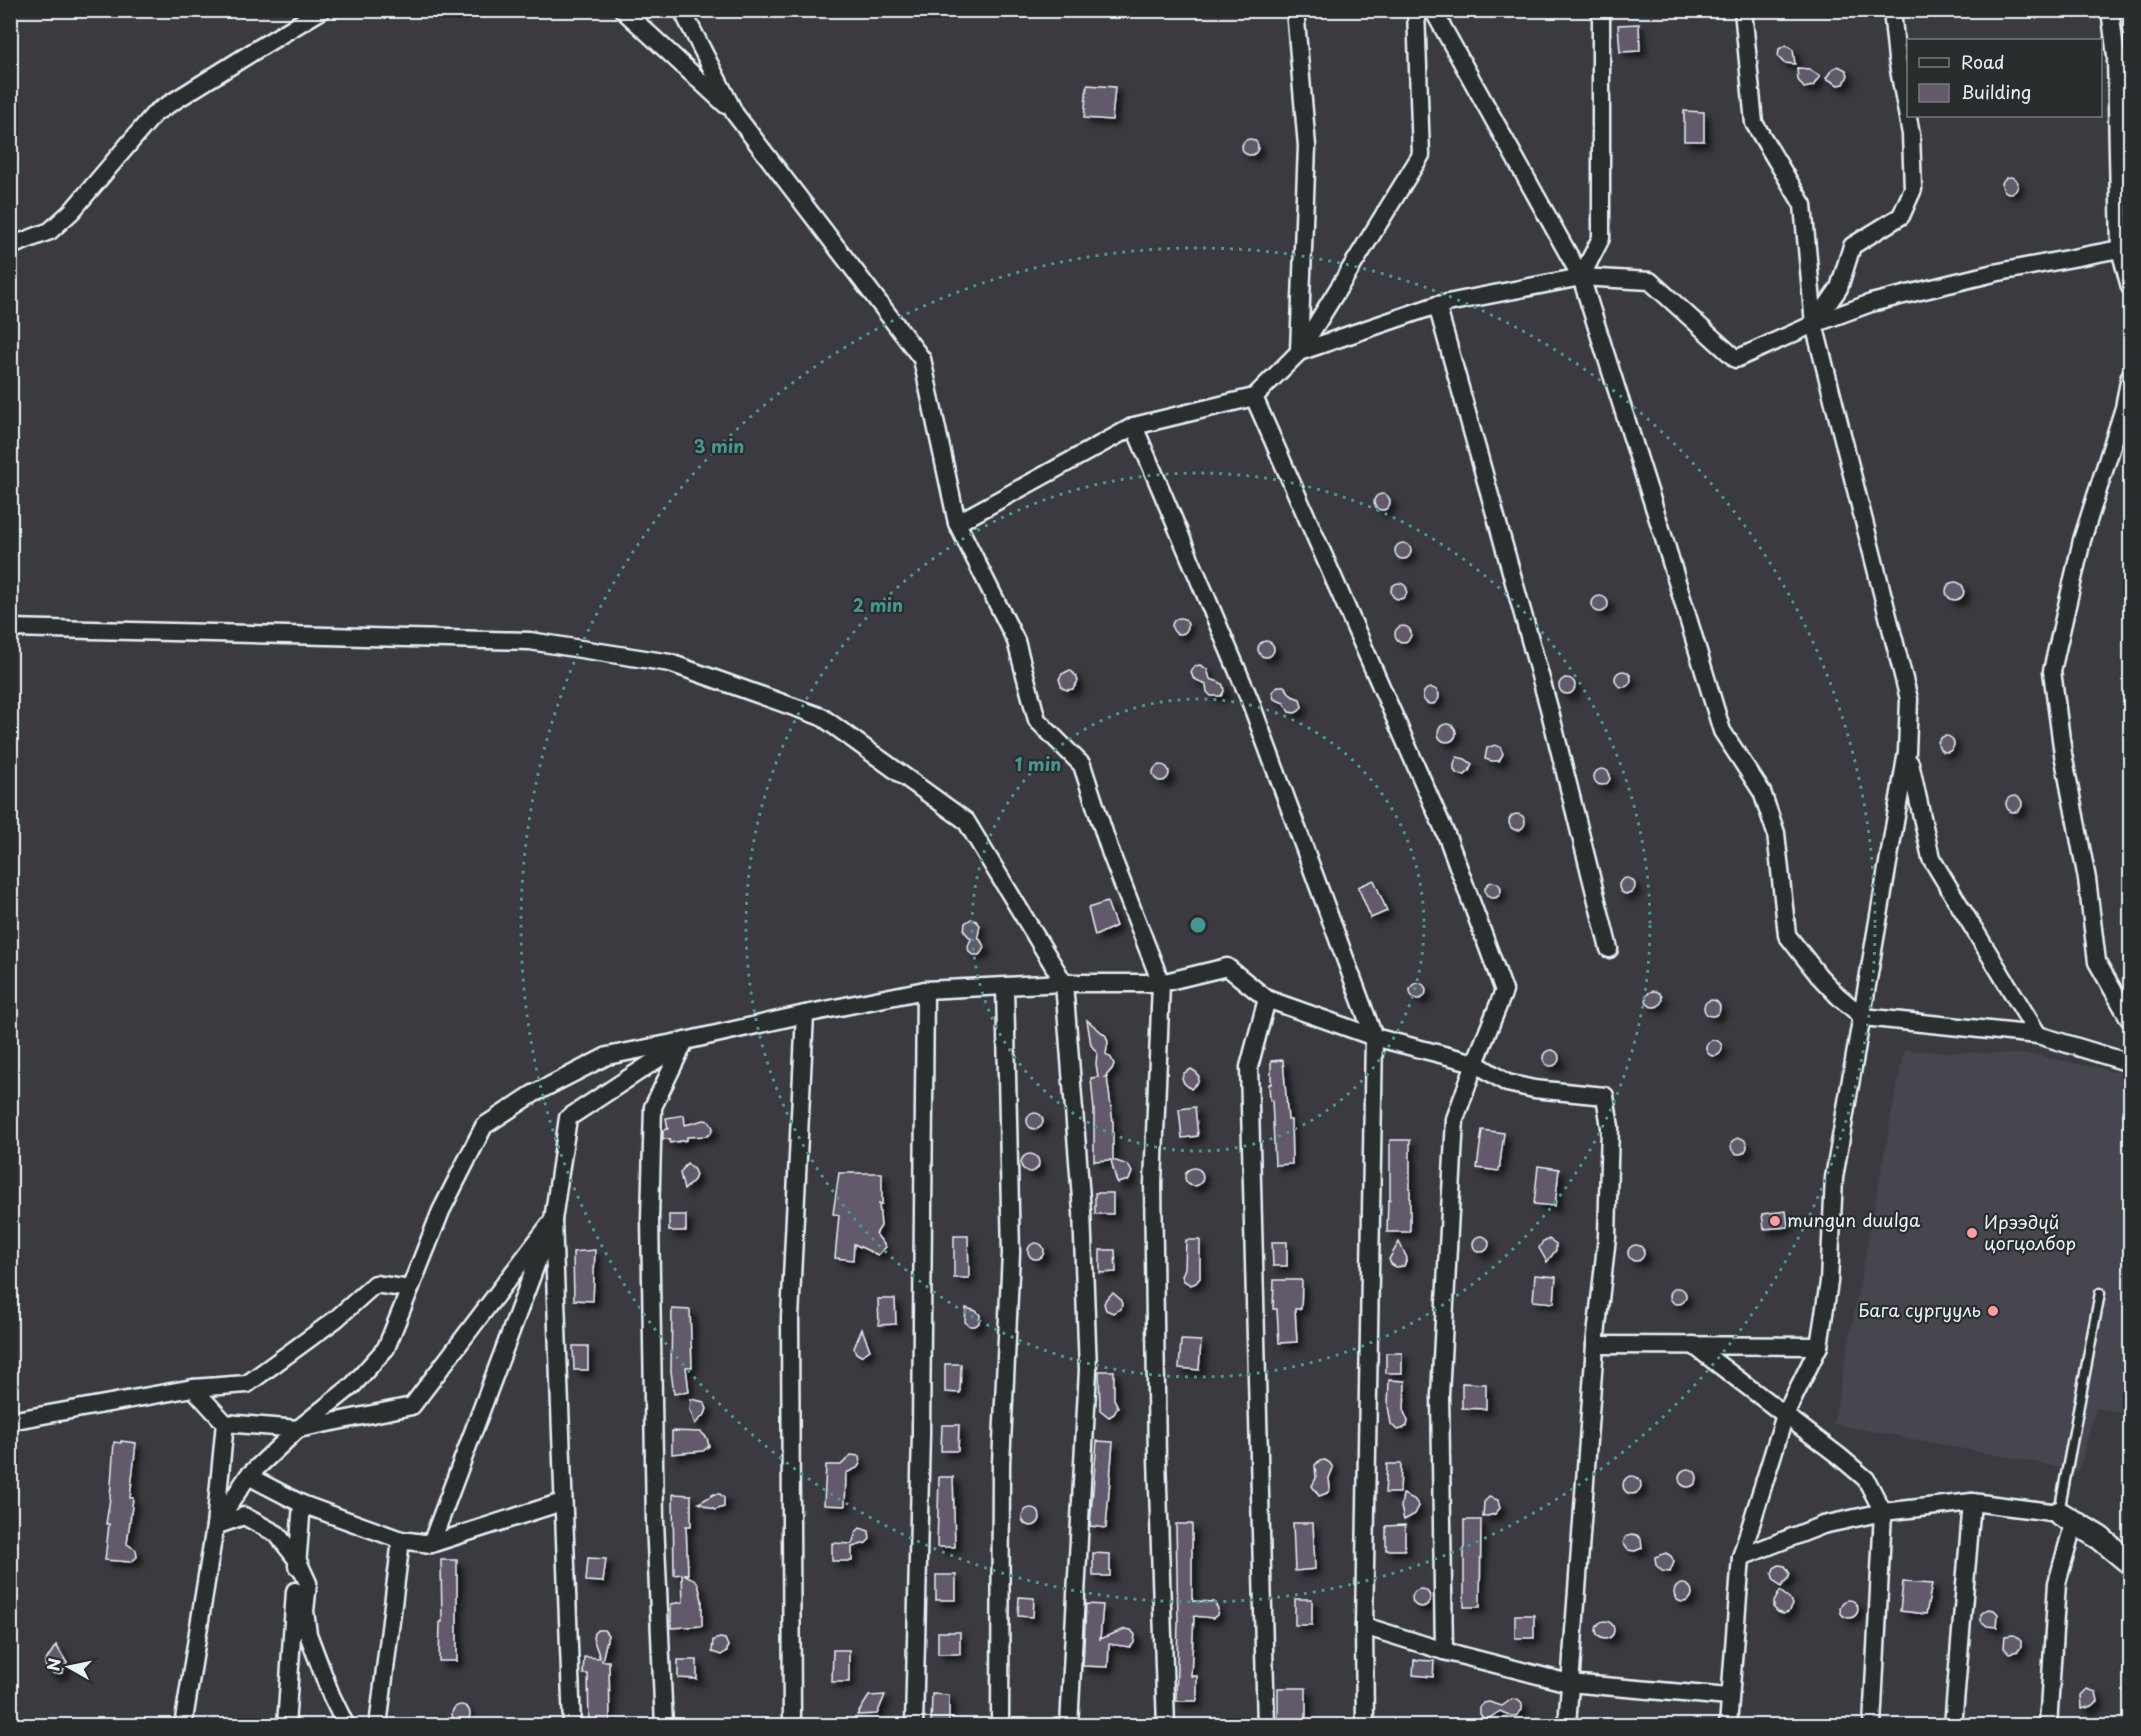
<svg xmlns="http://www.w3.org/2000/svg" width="2141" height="1736" viewBox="0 0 2141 1736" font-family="'Playpen Sans',sans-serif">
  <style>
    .built { fill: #47444d }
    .building { fill: #625a6a; stroke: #e8f1f8; stroke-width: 1.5; filter: url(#shadow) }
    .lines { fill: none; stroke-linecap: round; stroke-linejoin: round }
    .lane-casing { stroke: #e8f1f8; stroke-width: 13 }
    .street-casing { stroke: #e8f1f8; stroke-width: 21 }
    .secondary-casing { stroke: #e8f1f8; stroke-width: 27 }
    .lane { stroke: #2a2d2e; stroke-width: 8 }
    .street { stroke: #2a2d2e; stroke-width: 16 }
    .secondary { stroke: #2a2d2e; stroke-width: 22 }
    .ring { fill: none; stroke: #459590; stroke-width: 3; stroke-dasharray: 3 6 }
    .poi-dot { fill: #ff9aa2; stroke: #2a2d2e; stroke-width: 2 }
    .labels { text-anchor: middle; stroke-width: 4.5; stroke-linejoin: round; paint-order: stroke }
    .poi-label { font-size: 18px; fill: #e8f1f8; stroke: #2a2d2e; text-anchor: start }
    .centre { fill: #459590; stroke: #2a2d2e; stroke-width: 3 }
    .ring-label { font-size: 18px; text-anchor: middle; font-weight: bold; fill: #459590; stroke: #2a2d2e; stroke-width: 4.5; stroke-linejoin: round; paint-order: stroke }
  </style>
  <defs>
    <filter id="shadow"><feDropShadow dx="5.5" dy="5.5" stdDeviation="3" flood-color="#0009"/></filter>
  </defs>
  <rect width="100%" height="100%" fill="#3b3a40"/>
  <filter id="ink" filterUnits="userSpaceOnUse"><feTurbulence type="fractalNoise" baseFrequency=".0167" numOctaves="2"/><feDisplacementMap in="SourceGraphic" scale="12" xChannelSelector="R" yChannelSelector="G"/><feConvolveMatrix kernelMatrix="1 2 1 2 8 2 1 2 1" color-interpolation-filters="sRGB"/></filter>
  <g filter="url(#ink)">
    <!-- built -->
    <path class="built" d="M1904,1050L2036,1055L2130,1075V1399L2128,1414L2096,1408L2079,1471L1833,1424Z"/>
    <!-- building -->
    <g class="building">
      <path d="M1639,24L1640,51L1620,52L1618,25Z"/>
      <path d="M1786,45L1793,50L1795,64L1784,63L1778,57L1779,49Z"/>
      <path d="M1838,66L1846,70L1848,75L1844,84L1838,85L1826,78L1832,69Z"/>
      <path d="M1797,68L1809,69L1820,76L1813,86L1804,88L1798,80Z"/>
      <path d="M1087,85L1115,87L1112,120L1084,118Z"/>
      <path d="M1684,111L1704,112V141H1684Z"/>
      <circle cx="1250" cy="147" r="8"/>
      <circle cx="2010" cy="185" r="8"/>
      <circle cx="1382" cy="502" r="8"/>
      <circle cx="1403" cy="551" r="8"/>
      <circle cx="1955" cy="591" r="9"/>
      <circle cx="1399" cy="591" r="8"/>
      <circle cx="1600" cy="604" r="8"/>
      <circle cx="1180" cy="626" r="8"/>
      <circle cx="1403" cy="634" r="8"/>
      <circle cx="1266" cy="649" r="8"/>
      <path d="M1200,665L1207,669L1210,679L1219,682L1223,685L1224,691L1221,696H1211L1207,692L1206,685L1193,678L1191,672L1195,666Z"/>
      <path d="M1070,670L1076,676L1078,681L1073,689L1067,690L1062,688L1059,679L1062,674Z"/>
      <circle cx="1623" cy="679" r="8"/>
      <circle cx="1567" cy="686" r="8"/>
      <path d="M1278,686H1284L1292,696L1300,699L1302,707L1299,711L1295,713L1289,712L1284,703L1274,699L1272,692Z"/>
      <circle cx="1431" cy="696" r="8"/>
      <circle cx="1447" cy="733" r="9"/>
      <circle cx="1946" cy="744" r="8"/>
      <path d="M1495,745L1500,747L1503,754L1499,761H1492L1485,759L1487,748Z"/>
      <path d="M1457,757L1465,759L1472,764L1469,771L1465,775L1457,774L1454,770V764Z"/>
      <circle cx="1161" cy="773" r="8"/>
      <circle cx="1602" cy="777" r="8"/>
      <circle cx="2014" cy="804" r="8"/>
      <circle cx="1517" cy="822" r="8"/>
      <circle cx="1627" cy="886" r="8"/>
      <path d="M1374,880L1387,911L1371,918L1358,887Z"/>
      <circle cx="1493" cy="890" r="8"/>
      <path d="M1107,902L1116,926L1095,936L1088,908Z"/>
      <path d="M971,919L976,921L980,925L978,936L985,948L979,955H973L969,952L968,946L971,939L964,931L965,923Z"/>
      <circle cx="1418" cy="991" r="8"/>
      <circle cx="1654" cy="999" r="8"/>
      <circle cx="1712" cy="1008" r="8"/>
      <path d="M1087,1020L1106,1036L1108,1042L1106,1054L1111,1058L1114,1064L1112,1069L1105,1077H1107L1113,1122V1160L1128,1165L1132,1172L1129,1180L1117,1183L1111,1160L1094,1161V1111L1091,1078L1098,1077L1096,1064L1097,1053L1091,1045Z"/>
      <circle cx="1714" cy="1048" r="8"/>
      <circle cx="1551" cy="1058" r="8"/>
      <path d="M1283,1060L1288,1120H1291L1292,1164L1275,1165L1272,1100H1270L1269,1084H1271V1061Z"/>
      <path d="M1191,1069L1196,1072L1199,1077L1198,1082L1191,1089L1184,1083L1182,1078L1184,1073Z"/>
      <path d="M1195,1107L1198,1136L1182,1138L1179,1109Z"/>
      <circle cx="1035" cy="1121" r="8"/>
      <path d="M684,1115L685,1125L704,1120L709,1121L713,1128L711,1133L707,1136L687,1137V1140L670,1143L669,1139H663V1130L668,1129L666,1118Z"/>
      <path d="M1482,1130L1504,1133L1499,1171L1477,1168Z"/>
      <circle cx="1739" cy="1146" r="8"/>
      <path d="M1390,1140H1410V1232H1387L1388,1200H1390Z"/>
      <circle cx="1030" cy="1163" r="9"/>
      <path d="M687,1163L694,1170L696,1175L694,1180L684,1190L680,1173Z"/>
      <path d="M1538,1166L1559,1169L1555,1206L1534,1204Z"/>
      <circle cx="1194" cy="1177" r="9"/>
      <path d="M839,1173H882V1204H879L881,1226L876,1234L886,1247L878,1255L854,1244L853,1260L835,1258L839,1215L833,1214Z"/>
      <rect x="1095" y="1193" width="18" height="21"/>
      <path d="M1786,1211L1788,1227L1764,1229L1762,1214Z"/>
      <rect x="669" y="1215" width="17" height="16"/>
      <circle cx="1481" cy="1244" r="8"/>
      <path d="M954,1236H968L969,1278H954Z"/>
      <path d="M1549,1239L1556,1244V1250L1547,1262L1539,1248L1543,1241Z"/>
      <path d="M1186,1240H1200V1278L1196,1283L1191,1285L1184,1281L1182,1276L1185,1268Z"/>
      <path d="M1272,1242H1287V1266H1273Z"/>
      <path d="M1399,1242L1407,1258L1404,1266L1396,1267L1391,1264L1389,1259Z"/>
      <circle cx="1036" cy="1251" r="8"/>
      <circle cx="1636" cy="1253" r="8"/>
      <path d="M595,1250L593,1301L574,1300L573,1252Z"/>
      <path d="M1100,1250H1115L1116,1272L1100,1273Z"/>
      <path d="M1535,1275L1556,1277L1554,1303L1533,1301Z"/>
      <path d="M1274,1280H1301L1302,1282L1301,1309H1295L1297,1342L1279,1343L1277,1309H1273Z"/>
      <circle cx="1678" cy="1296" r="8"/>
      <path d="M1113,1293L1120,1299L1122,1304L1121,1309L1113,1313L1106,1310L1104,1304L1106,1299Z"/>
      <path d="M878,1299H895L896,1324L879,1325Z"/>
      <path d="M966,1308L976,1311L980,1315L979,1323L975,1326H970L965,1322Z"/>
      <path d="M672,1309L690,1310L692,1367H686L689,1392L674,1394L671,1371Z"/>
      <path d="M862,1329L870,1350L861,1356L856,1353L854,1348Z"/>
      <path d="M1181,1340L1201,1341L1199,1370L1179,1368Z"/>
      <path d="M573,1346H588V1370H574Z"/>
      <rect x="1386" y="1353" width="16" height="20"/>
      <path d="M945,1364H961L960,1393L945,1392Z"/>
      <path d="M1099,1371H1114V1399L1118,1407L1114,1414L1109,1417L1100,1410Z"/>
      <path d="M1389,1380L1405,1381L1404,1412L1408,1421L1407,1426L1402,1429L1397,1430L1391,1424L1388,1406Z"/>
      <path d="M1462,1383L1486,1384V1409L1462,1408Z"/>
      <path d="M691,1399L704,1402L707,1409L705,1414L695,1424L690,1410Z"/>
      <path d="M942,1425H959L958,1451H941Z"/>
      <path d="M672,1431L701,1432L707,1438L709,1446L703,1451L672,1454Z"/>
      <path d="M121,1441L136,1443L130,1498H133L127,1544L136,1550L137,1557L131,1562L105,1560L109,1524H106L110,1498L114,1442L121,1443Z"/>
      <path d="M1097,1441L1113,1442L1106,1528L1090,1526Z"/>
      <path d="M851,1455L859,1456L860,1464L857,1468L846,1473L845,1506L824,1505L826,1465H841Z"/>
      <path d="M1325,1460L1330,1463L1333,1468L1329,1478L1330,1489L1327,1493L1319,1496L1312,1486L1316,1478L1315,1465L1319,1461Z"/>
      <path d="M1387,1464H1401L1400,1493H1385Z"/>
      <circle cx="1688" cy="1478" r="9"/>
      <circle cx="1632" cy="1485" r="9"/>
      <path d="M939,1477H953L955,1547H937Z"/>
      <path d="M673,1494L691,1495V1526H686L688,1574H684L695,1580L698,1584L702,1600V1626L671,1628V1604L683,1602L682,1574L674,1575Z"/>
      <path d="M714,1494H720L724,1498V1507L715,1510L699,1503Z"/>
      <path d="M1403,1494L1414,1499L1419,1506L1415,1514L1404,1520L1401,1507Z"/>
      <path d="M1489,1497L1498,1500L1500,1508L1495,1514L1483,1517L1484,1502Z"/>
      <circle cx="1031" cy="1517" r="9"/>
      <path d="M1464,1520H1481L1480,1607H1464Z"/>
      <path d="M1293,1523H1313L1315,1569L1295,1571Z"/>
      <path d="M1176,1524H1192V1598L1194,1601L1214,1602L1218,1609L1217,1615L1213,1618L1194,1616L1191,1676H1197V1701H1176L1178,1622Z"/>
      <path d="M1405,1525V1550H1386V1526Z"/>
      <path d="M860,1528L869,1531L870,1539L866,1543L852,1547V1561H832V1543L852,1544L856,1532Z"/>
      <path d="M1631,1534L1637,1535L1641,1539L1642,1548L1635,1551L1628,1550L1623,1543L1626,1537Z"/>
      <path d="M1093,1553L1110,1554V1576H1093Z"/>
      <path d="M1666,1553L1671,1556L1674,1562L1670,1572L1662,1571L1656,1565L1655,1557Z"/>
      <path d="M588,1558L606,1559L603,1582L586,1581Z"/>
      <path d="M441,1560H457V1661H439L440,1622H442Z"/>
      <path d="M1779,1565L1785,1566L1790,1574L1788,1579L1781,1587L1774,1580L1772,1574L1774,1568Z"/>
      <rect x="936" y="1575" width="20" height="25"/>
      <path d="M1903,1582L1932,1584L1926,1614L1900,1611Z"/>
      <circle cx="1683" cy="1593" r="9"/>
      <circle cx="1421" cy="1598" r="9"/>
      <path d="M1780,1591L1790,1599L1792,1605L1788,1612L1783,1614L1778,1612L1774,1608V1602Z"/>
      <path d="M1019,1597L1034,1598L1033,1617L1018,1616Z"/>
      <rect x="1295" y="1599" width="17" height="26"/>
      <circle cx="1849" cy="1609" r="9"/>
      <path d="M1086,1604L1103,1605L1100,1639L1125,1629L1131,1630L1135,1635L1134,1643L1130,1647L1109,1644L1108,1667L1083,1666Z"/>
      <path d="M1988,1609L1994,1610L1998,1614L1997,1627L1987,1626L1981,1621V1614Z"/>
      <rect x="1515" y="1615" width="19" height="23"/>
      <circle cx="1605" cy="1630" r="9"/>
      <path d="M598,1630H604L608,1635L602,1661H609L610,1725H589L588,1674H583L584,1657L600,1658L593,1638L594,1633Z"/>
      <rect x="938" y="1632" width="22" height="22"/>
      <path d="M2014,1635L2021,1641V1647L2018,1651L2010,1653L2004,1647L2005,1636Z"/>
      <path d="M720,1638L725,1639L728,1646L727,1651L721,1655L712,1652L713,1640Z"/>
      <path d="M56,1645L67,1663L62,1673L55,1674L46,1669L45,1662Z"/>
      <path d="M833,1650H849V1682H832Z"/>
      <path d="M678,1660H697V1679L678,1678Z"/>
      <path d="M1414,1660L1434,1661L1433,1677L1413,1675Z"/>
      <path d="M1278,1688H1306V1720L1278,1719Z"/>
      <path d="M2087,1689L2096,1692L2098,1701L2092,1706L2082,1709L2081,1695Z"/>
      <path d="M932,1694L949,1695V1725H931Z"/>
      <path d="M885,1695L877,1714L857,1715L869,1696Z"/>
      <path d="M1512,1699L1518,1700L1522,1704V1710L1516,1716H1511L1500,1711L1488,1719L1483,1718L1480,1714V1707L1484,1703L1489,1702L1502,1706Z"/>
      <circle cx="461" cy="1714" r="9"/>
    </g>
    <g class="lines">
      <!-- lane casing -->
      <g class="lane-casing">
        <path id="lane" d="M2059,1512L2100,1293"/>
      </g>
      <!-- street casing -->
      <g class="street-casing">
        <g id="street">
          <path d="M623,10L726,105"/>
          <path d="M682,10L735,114L922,359L957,523"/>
          <path d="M1295,10L1307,146L1299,351"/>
          <path d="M1433,10L1581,277L1650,281L1736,359L1814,324L1871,303L1994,273L2130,247"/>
          <path d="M1601,10V238L1581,277L1662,532L1722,731L1762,792L1776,833L1787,935L1819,976L1838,996L1863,1017L2038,1035L2130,1063"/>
          <path d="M2110,10L2116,56L2120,249L2130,287"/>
          <path d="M10,244H16L50,231L72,211L155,113L259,48L322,10"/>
          <path d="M1437,305L1549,708L1609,949"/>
          <path d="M1814,324L1839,288L1852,246L1901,216L1913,189L1911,134L1897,59L1892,10"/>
          <path d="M1299,352L1421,155L1416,10"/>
          <path d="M2130,376L2124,408L2082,540L2052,671L2063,754L2087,879L2097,962L2130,1020"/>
          <path d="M1254,397L1448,839L1504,991L1475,1063L1455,1119L1440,1395L1444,1651"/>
          <path d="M1134,426L1249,698L1374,1037L1364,1626L1365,1726"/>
          <path d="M10,628L530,641L670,663L822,717L966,821L1064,983L1082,1211L1088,1370L1069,1726"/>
          <path d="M1910,763L1931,858L2038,1035"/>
          <path d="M1595,1345L1819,1346"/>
          <path d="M1693,1345L1839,1456L1866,1479L1883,1512L1872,1726"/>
          <path d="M193,1388L225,1423L298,1429L412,1406L553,1220"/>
          <path d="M10,1421L193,1388L247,1384L336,1319L375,1284L410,1289L441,1211L484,1126L533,1094L607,1056L678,1042"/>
          <path d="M225,1423L215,1526L244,1516L277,1534L298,1561L308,1583L305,1611L308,1634L331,1695L346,1726"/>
          <path d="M248,1476L302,1504L401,1540L431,1544L562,1502"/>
          <path d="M431,1544L546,1238"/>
          <path d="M1741,1557L1823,1525L1883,1512L1972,1502L2059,1513"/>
          <path d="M297,1566L302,1504"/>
          <path d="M1364,1626L1444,1651L1569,1683L1729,1697"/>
          <path d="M183,1726L215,1526L248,1476L298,1429L353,1385L386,1348L410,1289"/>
          <path d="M286,1726L295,1591"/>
          <path d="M378,1726L401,1540"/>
          <path d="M572,1726L553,1220L568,1118L685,1041L805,1014L925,990L1064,983H1161L1227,967L1267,999L1374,1037L1475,1063L1507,1083L1534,1089L1605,1096L1610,1127L1607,1237L1595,1345L1567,1726"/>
          <path d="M664,1726L655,1521L650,1218L653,1107L685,1041"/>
          <path d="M792,1726L790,1318L805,1014"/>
          <path d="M914,1726L921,1434L925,990"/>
          <path d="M1000,1726L1001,1464L1011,1253L1005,987"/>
          <path d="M1166,1726L1157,1458L1153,1184L1161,983L1111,854L1082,765L1037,720L1016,641L957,523L1134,426L1254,397L1299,352L1437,305L1581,277"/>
          <path d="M1266,1726L1249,1067L1267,999"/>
          <path d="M1728,1726L1741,1557L1785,1415L1819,1346L1829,1282L1834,1178L1907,752L1909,699L1814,324L1803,205L1754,123L1743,10"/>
          <path d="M1953,1726L1972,1502"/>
          <path d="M2048,1726L2057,1583L2074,1522"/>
        </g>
      </g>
      <!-- secondary casing -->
      <g class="secondary-casing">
        <path id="secondary" d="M2059,1513L2100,1538L2130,1563"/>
      </g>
      <!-- lane -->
      <use href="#lane" class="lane"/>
      <!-- street -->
      <use href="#street" class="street"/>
      <!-- secondary -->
      <use href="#secondary" class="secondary"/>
    </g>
  </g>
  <!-- distance rings -->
  <g class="ring">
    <circle cx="1198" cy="925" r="226"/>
    <circle cx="1198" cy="925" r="452"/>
    <circle cx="1198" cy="925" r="677"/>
  </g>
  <!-- markers -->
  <g class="poi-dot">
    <circle cx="1775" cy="1221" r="6"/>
    <circle cx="1972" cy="1233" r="6"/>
    <circle cx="1993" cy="1311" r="6"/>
  </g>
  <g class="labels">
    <!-- poi labels -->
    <g class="poi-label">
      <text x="1787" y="1227">mungun duulga</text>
      <text x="1984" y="1229">Ирээдүй<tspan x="1984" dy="21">цогцолбор</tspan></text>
      <text x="1981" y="1317" text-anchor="end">Бага сургууль</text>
    </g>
  </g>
  <circle cx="1198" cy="925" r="9" class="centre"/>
  <g class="ring-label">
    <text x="719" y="453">3 min</text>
    <text x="878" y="612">2 min</text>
    <text x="1038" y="771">1 min</text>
  </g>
  <!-- margin -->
  <rect width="2141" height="1736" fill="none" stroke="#2a2d2e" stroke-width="36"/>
  <rect x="18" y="18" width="2105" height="1700" fill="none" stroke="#e8f1f8" stroke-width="2" filter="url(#ink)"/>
  <!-- legend -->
  <rect x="1907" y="39" width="195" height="78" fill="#2a2d2e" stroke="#767b7f" stroke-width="1.5"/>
  <rect x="1919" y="58" width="30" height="9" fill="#2a2d2e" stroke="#767b7f" stroke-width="1.5"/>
  <text x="1961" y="69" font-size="18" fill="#e8f1f8">Road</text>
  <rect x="1919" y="84" width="30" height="18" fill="#625a6a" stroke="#767b7f" stroke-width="1.5"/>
  <text x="1961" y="99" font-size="18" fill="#e8f1f8">Building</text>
  <!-- north arrow -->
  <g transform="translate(69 1667) rotate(279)" stroke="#2a2d2e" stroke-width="4.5" paint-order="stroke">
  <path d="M0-4.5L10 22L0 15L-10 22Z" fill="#e8f1f8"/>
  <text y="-9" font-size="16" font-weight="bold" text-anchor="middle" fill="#e8f1f8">N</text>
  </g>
</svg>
